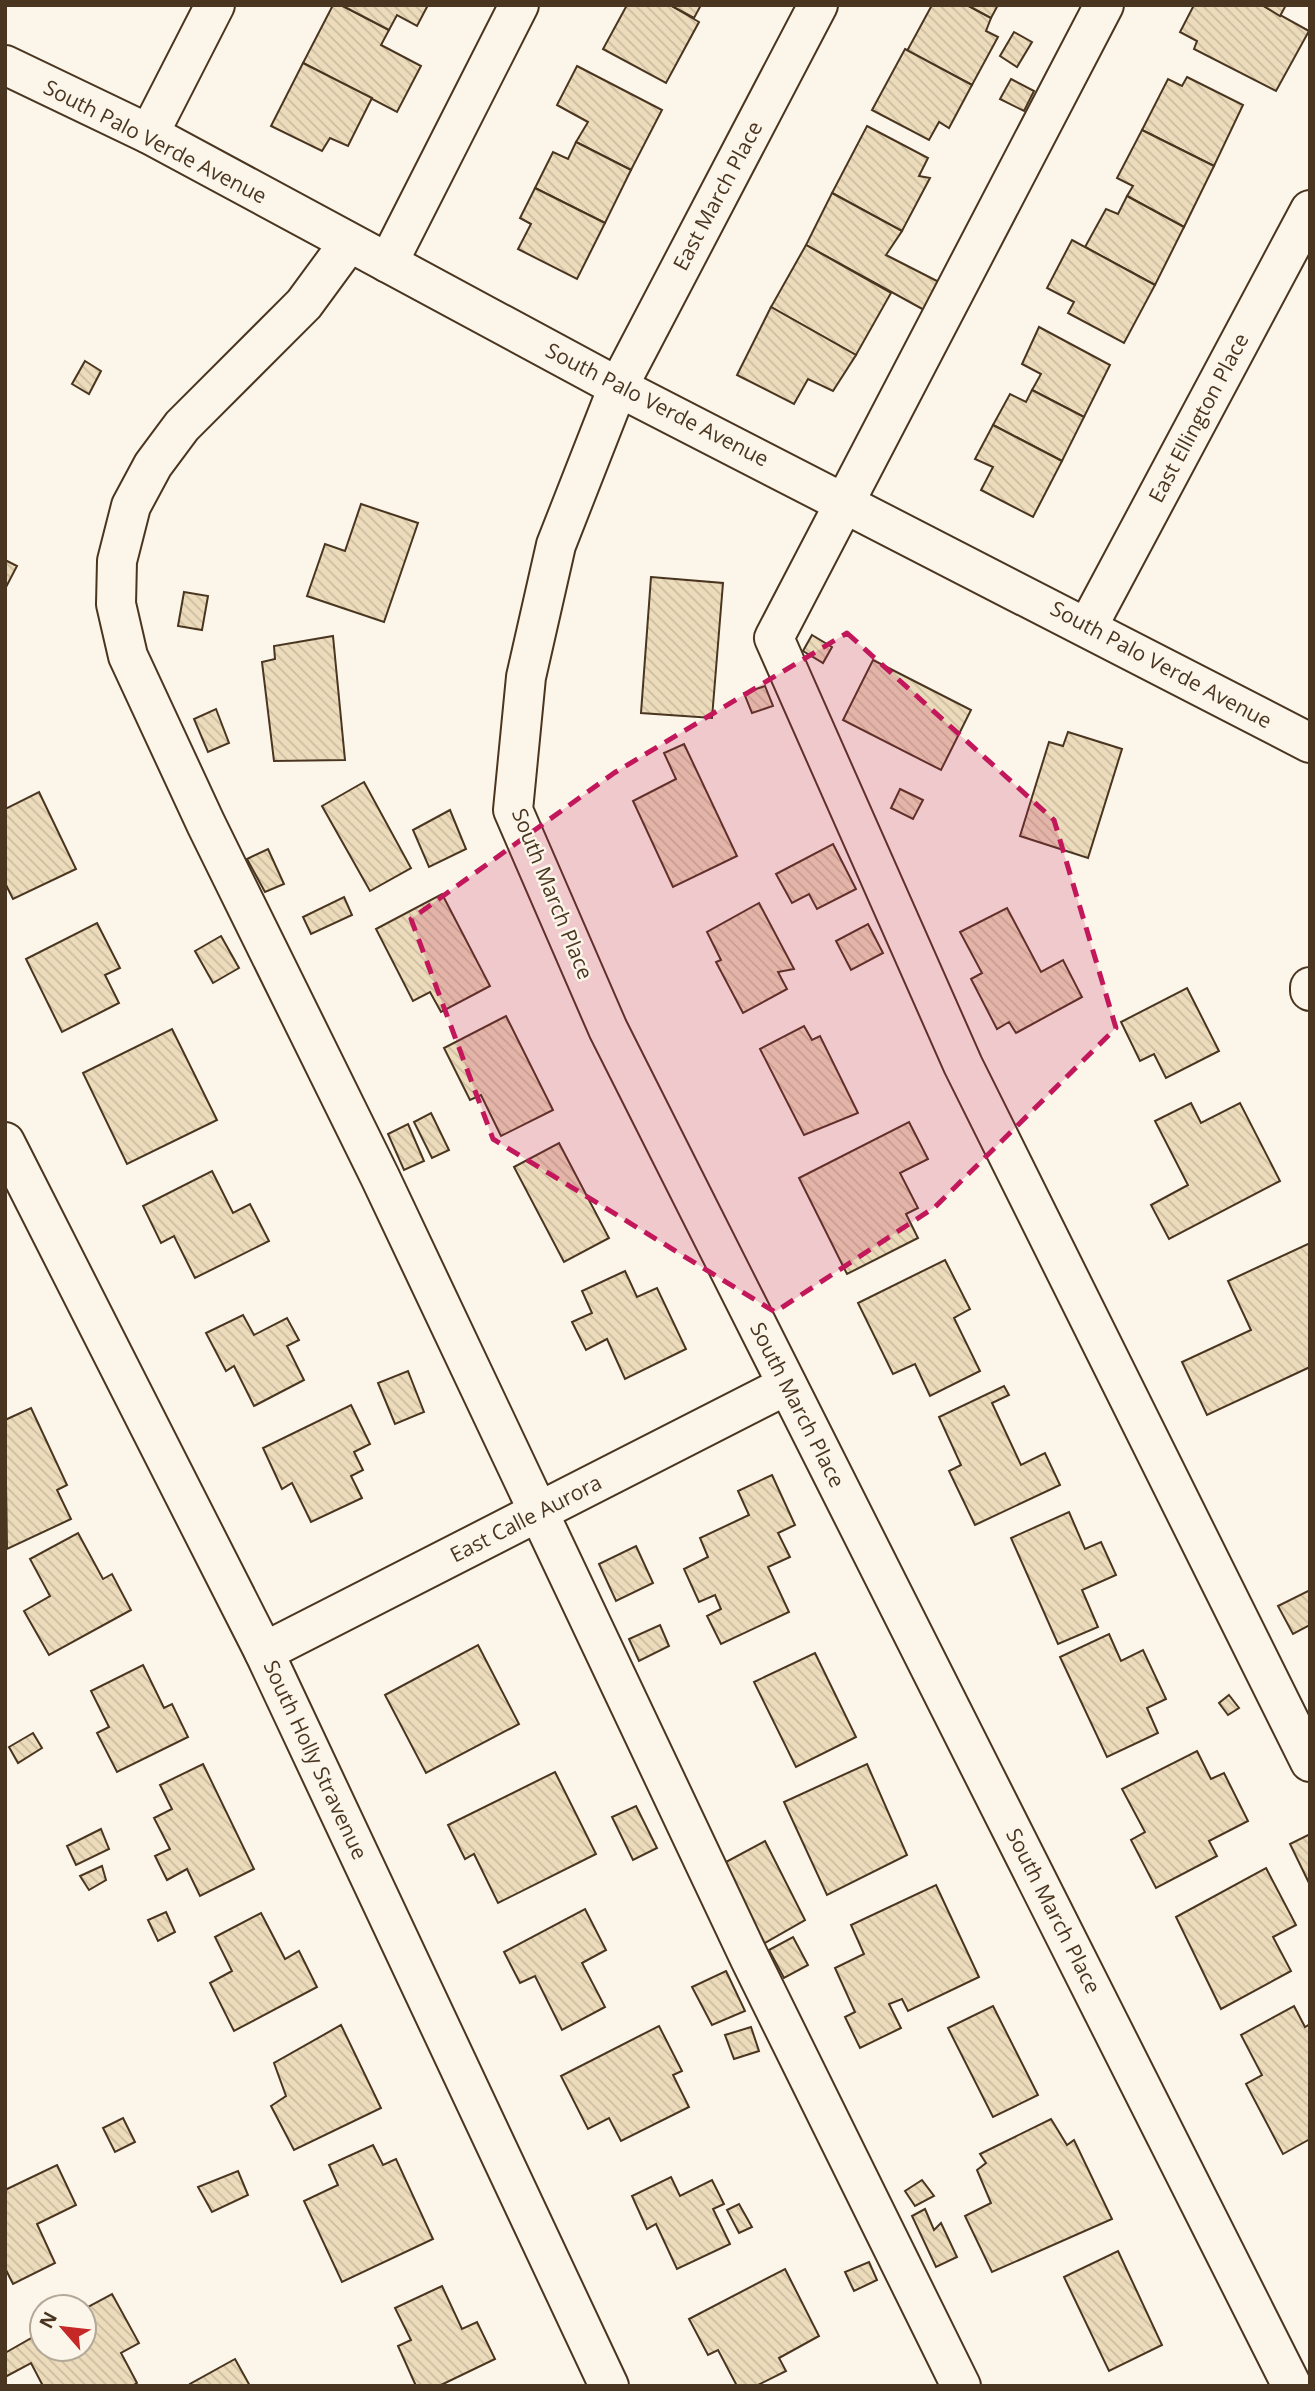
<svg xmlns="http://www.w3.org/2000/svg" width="1315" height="2391" viewBox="0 0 1315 2391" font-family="'Open Sans',sans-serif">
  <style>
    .building { fill: url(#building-back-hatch); stroke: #4a3520; stroke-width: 2 }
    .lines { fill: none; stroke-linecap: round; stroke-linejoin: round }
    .minor-casing { stroke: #4a3520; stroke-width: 42 }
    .minor { stroke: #fbf6e9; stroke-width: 38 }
    .marked { fill: #c2185b; fill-opacity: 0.2; stroke: #c2185b; stroke-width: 5; stroke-dasharray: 14 9; stroke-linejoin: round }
    .labels { text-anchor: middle; stroke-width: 5; stroke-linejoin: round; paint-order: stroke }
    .street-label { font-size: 21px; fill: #4a3520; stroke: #fbf6e9 }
  </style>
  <defs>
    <pattern id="building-back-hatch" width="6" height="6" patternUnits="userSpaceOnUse" patternTransform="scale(1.75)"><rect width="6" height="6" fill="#ecdcbc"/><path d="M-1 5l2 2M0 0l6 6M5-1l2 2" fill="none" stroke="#ccbda1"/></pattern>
  </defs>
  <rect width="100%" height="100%" fill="#fbf6e9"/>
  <!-- building -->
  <g class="building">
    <path d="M333,5H341L389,30L381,45L421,66L397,112L303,63Z"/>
    <path d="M341,5H428L417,26L397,15L389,30Z"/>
    <path d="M627,5H670L699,22L666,83L603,49Z"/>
    <path d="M670,5H701L694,18Z"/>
    <path d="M932,5H967L991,18L986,31L998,37L972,85L907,51Z"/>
    <path d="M967,5H998L991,18Z"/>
    <path d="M1194,5H1262L1309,31L1276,91L1194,49L1197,41L1180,32Z"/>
    <path d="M1262,5H1286L1280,16Z"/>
    <path d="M1014,32L1032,42L1017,67L1000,56Z"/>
    <path d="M905,49L972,85L949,128L939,122L929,140L872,110Z"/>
    <path d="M303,63L372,98L348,146L330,138L322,151L271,126Z"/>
    <path d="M577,66L662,110L631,170L576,142L588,122L557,105Z"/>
    <path d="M1187,77L1243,105L1214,166L1142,130L1168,79L1182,86Z"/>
    <path d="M1011,79L1034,91L1024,111L1000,99Z"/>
    <path d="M867,126L928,158L919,176L930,178L902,231L832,193Z"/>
    <path d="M1142,130L1214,166L1184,227L1127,196L1133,186L1117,178Z"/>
    <path d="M576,142L631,170L605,223L535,188L553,152L568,159Z"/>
    <path d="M535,188L605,223L577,279L518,249L531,224L520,218Z"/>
    <path d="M832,193L902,231L886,255L939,282L926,311L806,245Z"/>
    <path d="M1127,196L1184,227L1155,285L1085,247L1106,209L1118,214Z"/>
    <path d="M1072,240L1155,285L1124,343L1068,313L1074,302L1047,288Z"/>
    <path d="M806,245L891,293L856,355L771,307Z"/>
    <path d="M771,307L856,355L833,391L808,379L794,404L737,375Z"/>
    <path d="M1039,327L1110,365L1084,417L1032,390L1041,374L1022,364Z"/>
    <path d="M85,361L101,371L89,394L72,384Z"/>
    <path d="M1032,390L1084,417L1062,461L993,425L1010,394L1026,402Z"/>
    <path d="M993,425L1062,461L1033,517L981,490L993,467L975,459Z"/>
    <path d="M361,504L418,523L384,622L307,596L325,544L345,551Z"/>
    <path d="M5,560L17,566L5,589Z"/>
    <path d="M651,577L723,583L712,718L641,713Z"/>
    <path d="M184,592L208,596L202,630L178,626Z"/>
    <path d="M812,635L832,647L823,663L803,651Z"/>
    <path d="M333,636L345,760L274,761L262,662L275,659L274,646Z"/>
    <path d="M873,660L971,710L941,770L843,720Z"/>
    <path d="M765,686L773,706L752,713L744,693Z"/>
    <path d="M216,709L229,743L208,752L194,719Z"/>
    <path d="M1068,732L1122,749L1088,858L1020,836L1049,742L1063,746Z"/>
    <path d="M684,744L737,856L673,887L633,801L676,779L664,753Z"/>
    <path d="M364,782L411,868L370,891L322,806Z"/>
    <path d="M900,789L923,800L913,819L891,808Z"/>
    <path d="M39,792L76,869L13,899L5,883V809Z"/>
    <path d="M450,810L466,849L429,867L413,830Z"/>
    <path d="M833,844L856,889L817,909L809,894L792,903L776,874Z"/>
    <path d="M268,849L284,884L265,892L247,859Z"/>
    <path d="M442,894L490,986L441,1012L430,992L413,1001L376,929Z"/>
    <path d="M344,897L352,915L311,934L303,917Z"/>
    <path d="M759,903L794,969L778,972L787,989L743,1013L716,962L721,960L707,932Z"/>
    <path d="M1007,908L1041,972L1063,960L1082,997L1016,1033L1009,1022L997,1029L971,979L982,973L960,932Z"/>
    <path d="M97,923L120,968L105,975L119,1003L62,1032L26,959Z"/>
    <path d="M868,924L883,953L851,970L836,941Z"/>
    <path d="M221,936L239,968L213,983L195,951Z"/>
    <path d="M1187,988L1219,1051L1166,1078L1154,1054L1140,1061L1121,1022Z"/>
    <path d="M506,1016L553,1110L501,1136L481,1095L470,1100L444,1048Z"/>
    <path d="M804,1026L812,1040L820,1036L858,1113L804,1135L760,1049Z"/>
    <path d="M172,1029L217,1120L127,1164L83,1073Z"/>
    <path d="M1191,1103L1201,1123L1240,1103L1280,1181L1169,1239L1151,1205L1188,1185L1155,1121Z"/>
    <path d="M431,1113L449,1150L432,1158L414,1122Z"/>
    <path d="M909,1122L928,1159L900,1173L918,1208L906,1214L918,1238L847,1274L799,1178Z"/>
    <path d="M408,1124L424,1161L404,1170L388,1134Z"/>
    <path d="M559,1143L609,1238L564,1262L514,1167Z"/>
    <path d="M212,1171L233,1213L250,1204L269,1241L195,1278L174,1236L161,1243L143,1206Z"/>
    <path d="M1310,1243V1367L1207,1415L1182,1362L1251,1330L1228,1281Z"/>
    <path d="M945,1260L970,1309L954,1318L980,1371L930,1396L915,1364L893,1374L858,1303Z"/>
    <path d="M625,1271L637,1297L657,1288L686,1349L625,1379L607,1339L586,1350L572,1322L592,1313L582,1291Z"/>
    <path d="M243,1315L254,1335L287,1318L299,1340L287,1346L304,1380L254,1406L234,1366L226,1371L206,1333Z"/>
    <path d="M408,1371L424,1412L395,1424L378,1383Z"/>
    <path d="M1004,1386L1009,1395L992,1403L1021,1465L1045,1453L1060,1485L975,1525L949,1471L961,1465L939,1417Z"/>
    <path d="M351,1405L370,1444L354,1452L363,1470L351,1476L362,1498L311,1522L292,1483L282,1489L263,1448Z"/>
    <path d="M31,1408L67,1485L57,1490L71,1519L7,1549L5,1420Z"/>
    <path d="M772,1475L795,1525L778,1533L790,1557L768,1567L789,1612L721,1644L707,1616L721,1609L715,1595L699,1602L684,1569L708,1557L700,1538L749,1515L738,1491Z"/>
    <path d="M1069,1512L1085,1549L1101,1542L1116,1575L1082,1590L1098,1627L1058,1644L1011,1538Z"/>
    <path d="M78,1533L103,1579L112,1574L131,1610L49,1655L24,1611L50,1596L30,1559Z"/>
    <path d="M636,1546L653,1583L616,1601L599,1564Z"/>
    <path d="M1310,1590V1625L1293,1634L1278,1606Z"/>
    <path d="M660,1625L669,1646L639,1661L629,1639Z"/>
    <path d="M1109,1634L1121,1661L1143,1650L1166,1699L1147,1708L1158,1733L1107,1757L1060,1657Z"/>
    <path d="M478,1645L519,1724L426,1773L385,1695Z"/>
    <path d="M815,1653L856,1737L796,1767L754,1682Z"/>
    <path d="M143,1665L164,1708L172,1704L188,1737L117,1772L97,1733L109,1727L91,1691Z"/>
    <path d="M1229,1695L1239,1708L1228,1715L1219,1703Z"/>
    <path d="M33,1733L42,1748L18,1763L9,1747Z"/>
    <path d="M1197,1751L1211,1779L1224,1773L1248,1821L1209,1841L1217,1856L1156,1888L1131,1840L1145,1832L1122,1789Z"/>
    <path d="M203,1764L254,1869L200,1896L187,1869L167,1880L155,1856L170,1849L154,1818L172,1809L160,1785Z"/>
    <path d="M867,1764L907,1855L827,1895L784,1802Z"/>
    <path d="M555,1772L596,1854L498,1903L474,1854L465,1859L448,1825Z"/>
    <path d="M636,1806L657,1848L633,1860L612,1817Z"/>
    <path d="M101,1829L109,1849L76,1865L67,1846Z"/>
    <path d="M1310,1834V1885L1290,1844Z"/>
    <path d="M765,1841L805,1920L763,1944L726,1862Z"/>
    <path d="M102,1866L106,1880L89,1890L80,1876Z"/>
    <path d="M1266,1868L1296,1925L1273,1937L1291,1971L1221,2009L1176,1917Z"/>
    <path d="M936,1885L979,1977L908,2011L902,1999L889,2004L901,2028L860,2048L845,2017L855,2012L835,1968L864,1954L851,1925Z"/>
    <path d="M585,1909L606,1950L582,1963L605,2007L562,2030L535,1976L520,1983L504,1952Z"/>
    <path d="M166,1912L175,1932L158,1941L148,1920Z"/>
    <path d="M261,1913L285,1959L299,1951L317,1987L234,2031L210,1983L232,1971L215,1937Z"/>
    <path d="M793,1937L808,1965L784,1978L769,1950Z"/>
    <path d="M726,1971L745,2011L712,2025L692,1987Z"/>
    <path d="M993,2006L1038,2095L993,2117L948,2028Z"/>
    <path d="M1294,2006L1305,2027L1310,2024V2139L1283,2154L1246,2084L1262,2075L1241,2035Z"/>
    <path d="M341,2025L381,2108L294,2150L271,2106L286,2096L274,2063Z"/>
    <path d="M659,2026L682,2071L673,2075L689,2107L621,2141L609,2118L588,2129L561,2076Z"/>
    <path d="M751,2027L759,2051L734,2059L725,2035Z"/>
    <path d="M123,2118L135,2142L115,2152L103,2128Z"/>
    <path d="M1051,2119L1067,2145L1074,2140L1112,2219L992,2272L965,2216L991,2203L977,2170L986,2163L980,2154Z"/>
    <path d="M373,2145L383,2165L396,2159L433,2239L342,2282L304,2201L338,2185L329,2165Z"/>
    <path d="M57,2165L76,2205L37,2224L55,2263L13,2284L5,2268V2190Z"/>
    <path d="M238,2171L248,2195L212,2212L198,2187Z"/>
    <path d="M671,2177L680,2196L712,2180L724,2204L713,2209L730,2244L677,2269L656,2224L647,2229L632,2196Z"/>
    <path d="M922,2180L934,2196L915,2206L905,2191Z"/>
    <path d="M739,2204L752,2227L739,2233L727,2210Z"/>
    <path d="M925,2209L934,2230L941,2223L957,2257L936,2267L912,2216Z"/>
    <path d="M1118,2251L1162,2345L1109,2371L1064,2277Z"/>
    <path d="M869,2262L877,2280L854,2291L845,2272Z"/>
    <path d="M785,2269L819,2336L779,2358L786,2371L756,2386H737L718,2350L708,2355L689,2319Z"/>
    <path d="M442,2286L462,2329L477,2322L495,2359L439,2386H416L398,2346L411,2340L395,2308Z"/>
    <path d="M112,2294L139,2343L121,2353L137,2383L132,2386H43L31,2363L5,2377V2353L42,2332V2349H84V2309Z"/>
    <path d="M235,2359L250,2386H191L190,2384Z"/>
  </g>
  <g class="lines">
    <!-- minor casing -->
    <g class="minor-casing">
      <g id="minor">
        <path d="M818,5L618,387L556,545L526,677L513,810L608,1029L1292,2386"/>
        <path d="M1104,5L774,638L963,1065L1310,1762"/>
        <path d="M5,65L149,134L618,387L1310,743"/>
        <path d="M149,134L215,5"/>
        <path d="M348,244L304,304L182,426L153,465L131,506L117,561L116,604L128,656L206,824L380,1177L750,1959L961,2386"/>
        <path d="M388,263L519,5"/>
        <path d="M1088,626L1310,210"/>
        <path d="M1310,987V991"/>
        <path d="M5,1142L264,1652L609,2386"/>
        <path d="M264,1652L787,1385"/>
      </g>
    </g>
    <!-- minor -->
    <use href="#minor" class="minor"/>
  </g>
  <!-- marked area -->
  <path class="marked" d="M847,633L1054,820L1116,1028L935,1207L775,1312L493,1139L411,919L614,773Z"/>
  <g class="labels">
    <!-- street labels -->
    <g class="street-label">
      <text transform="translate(155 142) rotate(27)" y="7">South Palo Verde Avenue</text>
      <text transform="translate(718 196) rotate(-62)" y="7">East March Place</text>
      <text transform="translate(657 405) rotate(27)" y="7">South Palo Verde Avenue</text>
      <text transform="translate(1199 418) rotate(-62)" y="7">East Ellington Place</text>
      <text transform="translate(1161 665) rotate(28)" y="7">South Palo Verde Avenue</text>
      <text transform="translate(552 894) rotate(68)" y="7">South March Place</text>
      <text transform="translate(797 1405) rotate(63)" y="7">South March Place</text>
      <text transform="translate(526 1519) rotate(-27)" y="7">East Calle Aurora</text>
      <text transform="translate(315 1760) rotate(65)" y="7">South Holly Stravenue</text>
      <text transform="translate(1053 1911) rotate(63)" y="7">South March Place</text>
    </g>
  </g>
  <!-- border -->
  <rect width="1315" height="2391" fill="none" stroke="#4a3520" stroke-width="14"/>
  <!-- north arrow -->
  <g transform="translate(63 2328) rotate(298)"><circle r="33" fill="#fbf6e9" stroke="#b4a999" stroke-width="2"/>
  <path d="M0-5L12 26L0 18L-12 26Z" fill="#c62828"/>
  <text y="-10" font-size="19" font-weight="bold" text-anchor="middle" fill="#4a3520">N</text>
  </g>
</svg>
